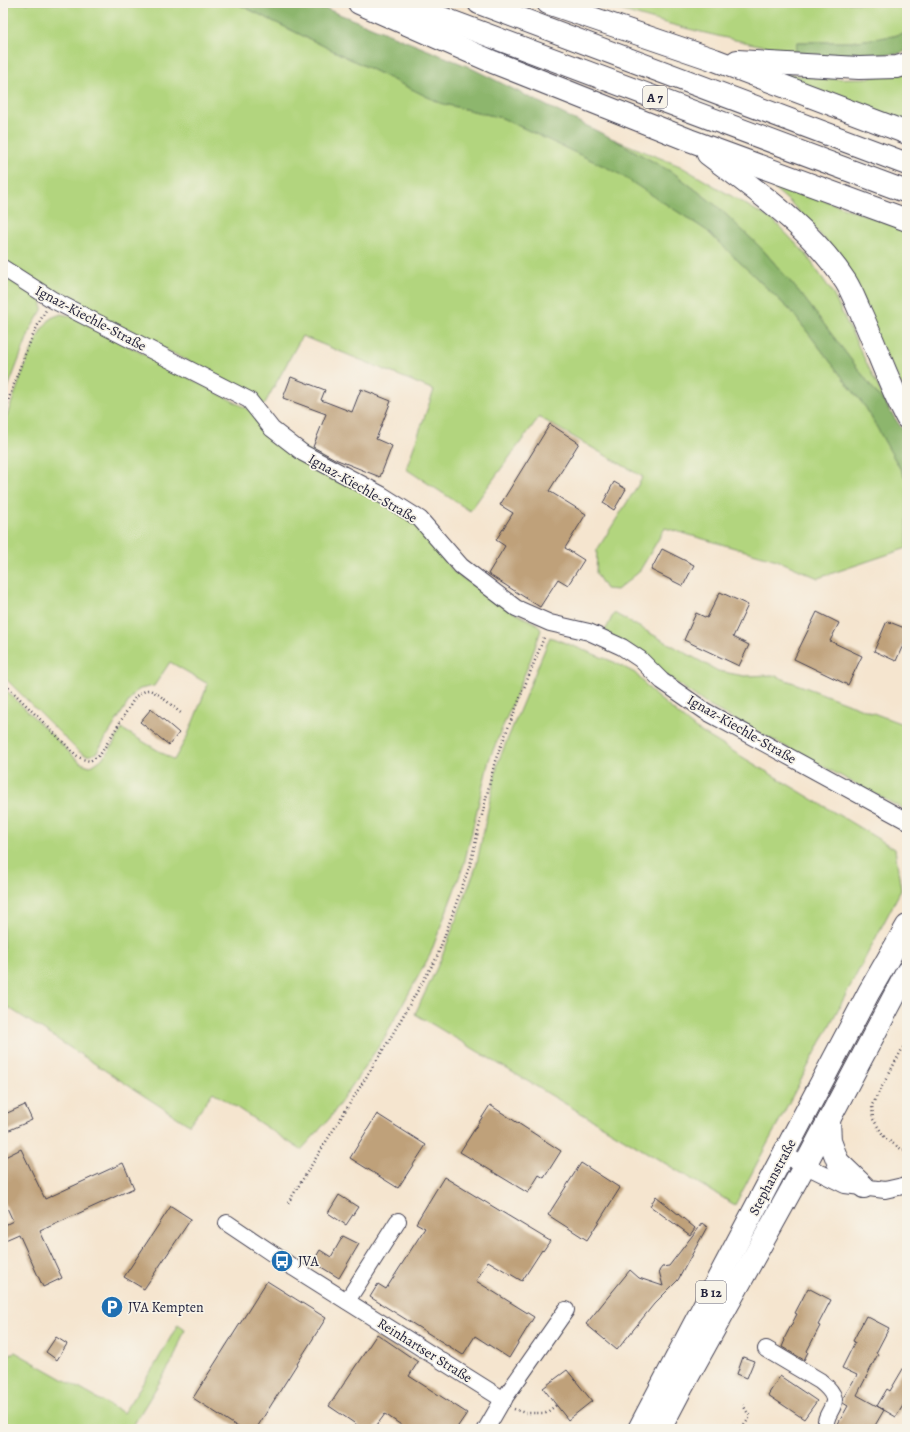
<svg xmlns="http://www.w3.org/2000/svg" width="910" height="1432" viewBox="0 0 910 1432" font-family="Alegreya,serif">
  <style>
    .green { fill: #b2d57e; stroke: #6a7c5c }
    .forest { fill: #8db66d; stroke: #586c54 }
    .building { fill: #bfa17a }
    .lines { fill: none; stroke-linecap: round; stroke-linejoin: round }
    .street-casing { stroke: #423f51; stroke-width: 18 }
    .primary-casing { stroke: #423f51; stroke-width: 24 }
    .highway-casing { stroke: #423f51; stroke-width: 24 }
    .path { stroke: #423f51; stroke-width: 2.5; stroke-dasharray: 1 3; stroke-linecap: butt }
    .street { stroke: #fff; stroke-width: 16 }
    .primary { stroke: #fff; stroke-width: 22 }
    .highway { stroke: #fff; stroke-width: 22 }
    .labels { text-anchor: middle; stroke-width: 3.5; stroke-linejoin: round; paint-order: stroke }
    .shield { fill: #f7f3e8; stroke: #62616f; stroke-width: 1 }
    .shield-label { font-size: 13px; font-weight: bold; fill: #22223b }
    .street-label { font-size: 14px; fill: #22223b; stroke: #f7f3e8 }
    .poi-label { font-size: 14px; fill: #22223b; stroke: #f7f3e8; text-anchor: start }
  </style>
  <rect width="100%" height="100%" fill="#f7f3e8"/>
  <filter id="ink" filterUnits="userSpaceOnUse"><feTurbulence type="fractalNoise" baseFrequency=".025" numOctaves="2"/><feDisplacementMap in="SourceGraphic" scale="8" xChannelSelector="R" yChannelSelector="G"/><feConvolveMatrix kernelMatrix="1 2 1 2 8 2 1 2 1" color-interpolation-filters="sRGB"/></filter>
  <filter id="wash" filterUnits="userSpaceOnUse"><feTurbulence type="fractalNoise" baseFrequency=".012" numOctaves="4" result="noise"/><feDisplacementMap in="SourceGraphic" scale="16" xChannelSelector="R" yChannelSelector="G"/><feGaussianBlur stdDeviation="0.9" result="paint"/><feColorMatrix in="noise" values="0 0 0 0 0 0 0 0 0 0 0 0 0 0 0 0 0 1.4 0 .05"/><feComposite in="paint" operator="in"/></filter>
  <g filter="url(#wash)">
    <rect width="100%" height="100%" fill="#f5e5cf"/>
    <!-- green -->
    <g class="green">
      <path d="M3,3H236L440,103L502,118L617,172L706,230L792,312L866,408L907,481V548L818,578L777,560L665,528L639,572L617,590L606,589L596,573L597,550L643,477L539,417L470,511L406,469L434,390L302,336L264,405L252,394L56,293L3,260Z"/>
      <path d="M597,3H907V32L894,36L850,42H797L795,52C728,40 661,23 597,3Z"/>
      <path d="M761,69L822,79L864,78L907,73V123Z"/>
      <path d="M613,139L680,166L774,221L805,253L832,292L890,411L801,294L763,250L718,207L675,174Z"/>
      <path d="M762,178L907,230V396L827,242L791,203Z"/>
      <path d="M3,276L38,297L42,303V310L31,328L3,401Z"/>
      <path d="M61,314L71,316L246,408L380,499L415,525L455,573L515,613L537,624L541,630L530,661L489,760L464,864L430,955L383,1040L330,1118L301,1150L213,1092L189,1125L3,1004V896L7,891L3,883V687L74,757L81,763L90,766C106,760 113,744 122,729L174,760L187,737L208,684L170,662L154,686L140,689L134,693L97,752C90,757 86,756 78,751L3,676V426L28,358L41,330L51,318Z"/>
      <path d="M614,613L718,671L744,676L773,675L905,725L907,724V811L709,706L605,631Z"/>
      <path d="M550,637L614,662L635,673L655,695L696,729L895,849L901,890L735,1205L415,1014L441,959L476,867L498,762Z"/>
      <path d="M178,1324L185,1329L173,1360L131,1429H3V1357L15,1352L123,1413L155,1365Z"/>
    </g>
    <!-- forest -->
    <g class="forest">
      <path d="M236,3H312L467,66L613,139L675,174L718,207L763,250L801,294L890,411L907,436V481L866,408L792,312L706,230L616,172L502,118L440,103Z"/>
      <path d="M907,32V51L897,54L825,56L795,52L797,42H850L894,36Z"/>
    </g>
    <g id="blocks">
      <!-- building -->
      <g class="building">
        <path d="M291,377L325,390L321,400L352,412L361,389L391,401L376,439L392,446L380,477L335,459L313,447L326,414L283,398Z"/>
        <path d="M550,424L579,443L549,491L586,514L565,548L584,560L568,585L558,579L540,607L488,574L505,546L496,540L513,513L500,505Z"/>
        <path d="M614,482L626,489L614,510L603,503Z"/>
        <path d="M662,549L694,565L683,586L651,570Z"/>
        <path d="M720,592L748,605L733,637L749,645L739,666L684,640L696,613L707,618Z"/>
        <path d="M817,612L839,623L830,641L862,656L848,685L794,659Z"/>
        <path d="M887,621L907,629V647L903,645L896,661L874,651Z"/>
        <path d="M151,709L179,733L169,745L140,722Z"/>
        <path d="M25,1105L32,1120L3,1133V1115Z"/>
        <path d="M490,1105L561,1151L544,1178L539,1175L528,1193L460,1152Z"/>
        <path d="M377,1114L426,1145L398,1188L350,1158Z"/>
        <path d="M21,1149L45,1199L123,1163L134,1188L40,1231L62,1278L43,1287L19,1234L3,1241V1226L13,1221L3,1199V1158Z"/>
        <path d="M581,1163L620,1188L587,1240L548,1215Z"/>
        <path d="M444,1177L550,1241L543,1251L542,1250L522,1281L488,1261L476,1281L534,1317L509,1358L475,1336L463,1355L370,1297L378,1284L386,1289L425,1228L416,1223Z"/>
        <path d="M339,1195L358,1207L346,1225L328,1213Z"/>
        <path d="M656,1196L695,1228L690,1235L650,1206Z"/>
        <path d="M171,1206L191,1219L144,1289L124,1277Z"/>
        <path d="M702,1223L707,1227L678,1280L654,1304L617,1350L586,1324L630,1270L639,1278L663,1286L659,1271L662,1267L669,1266Z"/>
        <path d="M343,1236L359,1244L339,1278L313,1262L320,1250L331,1257Z"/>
        <path d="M267,1281L326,1318L256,1429H241L193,1398Z"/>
        <path d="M808,1288L831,1300L818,1325L820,1326L807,1351L808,1352L804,1360L782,1347L785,1340L784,1339L797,1314L795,1313Z"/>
        <path d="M866,1316L889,1328L876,1353L878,1354L857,1395L884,1410L873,1429H835L848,1406L843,1403V1398L857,1375L842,1368L855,1342L853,1341Z"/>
        <path d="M377,1334L418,1362L409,1376L467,1413L456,1429H407L385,1414L374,1429H363L329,1406Z"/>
        <path d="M56,1337L67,1344L57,1360L46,1352Z"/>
        <path d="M743,1357L754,1361L747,1378L737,1374Z"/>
        <path d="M907,1362V1399L896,1417L877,1406L887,1389L890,1391Z"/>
        <path d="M567,1370L592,1401L568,1420L543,1388Z"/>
        <path d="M780,1376L817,1401L804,1419L768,1395Z"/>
      </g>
    </g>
  </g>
  <g filter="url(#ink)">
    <use href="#blocks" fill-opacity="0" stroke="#423f51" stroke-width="1"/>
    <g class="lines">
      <!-- street casing -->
      <g class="street-casing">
        <g id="street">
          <path d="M3,268L53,300L249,400L272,429L303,453L382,495L420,519L461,566L516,608L550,623L589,632L622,647L640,659L662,681L705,711L907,821"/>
          <path d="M784,1155L845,1185L885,1190L907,1185"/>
          <path d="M227,1223L294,1268L504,1400"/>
          <path d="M347,1301L398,1221"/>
          <path d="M766,1349L820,1381C850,1405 822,1408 826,1429"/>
          <path d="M486,1429L501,1403L566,1310"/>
        </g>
      </g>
      <!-- primary casing -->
      <g class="primary-casing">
        <g id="primary">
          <path d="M829,1120L830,1141L838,1162L864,1187"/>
          <path d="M639,1429L869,992L907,926"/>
          <path d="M660,1429L681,1389L805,1165L907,972"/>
        </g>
      </g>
      <!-- highway casing -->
      <g class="highway-casing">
        <g id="highway">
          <path d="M359,3L493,62L689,140L907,220"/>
          <path d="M402,3L907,192"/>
          <path d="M479,3L907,164"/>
          <path d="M548,3L715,60L907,133"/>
          <path d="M737,61L859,68L897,67L907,64"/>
          <path d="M708,154C758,192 811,228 846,282C851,290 855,300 859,309C876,345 888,383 907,418"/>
        </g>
      </g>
      <!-- path -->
      <g class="path">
        <path d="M3,415C16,379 27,343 46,310"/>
        <path d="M3,682L76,755L82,759L90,761L100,755L136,696C140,694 144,691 148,690C156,690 174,708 181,713"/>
        <path d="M907,1040L872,1105L873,1119L885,1138L901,1149L907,1150"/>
        <path d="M288,1203L388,1042L437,957L470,865L495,761L545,635"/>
        <path d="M514,1409L525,1413H546L558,1404"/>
        <path d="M743,1429V1427L750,1417L743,1405"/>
      </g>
      <!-- street -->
      <use href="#street" class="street"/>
      <!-- primary -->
      <use href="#primary" class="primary"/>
      <!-- highway -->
      <use href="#highway" class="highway"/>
    </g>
  </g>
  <!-- icons -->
  <defs>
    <g id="bus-disc" transform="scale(1.15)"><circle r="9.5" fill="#1f6fb2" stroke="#f7f3e8"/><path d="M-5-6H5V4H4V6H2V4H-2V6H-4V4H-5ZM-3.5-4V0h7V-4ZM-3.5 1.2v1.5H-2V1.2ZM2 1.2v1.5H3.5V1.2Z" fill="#fff"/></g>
    <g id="parking-disc" transform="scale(1.15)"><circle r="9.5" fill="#1f6fb2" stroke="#f7f3e8"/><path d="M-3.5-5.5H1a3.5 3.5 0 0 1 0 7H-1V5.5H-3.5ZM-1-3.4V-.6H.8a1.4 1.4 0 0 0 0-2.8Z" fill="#fff"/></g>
  </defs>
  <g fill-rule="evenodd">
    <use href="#bus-disc" x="282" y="1261"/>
    <use href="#parking-disc" x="112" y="1307"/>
  </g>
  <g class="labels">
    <!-- shield labels -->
    <g class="shield">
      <rect x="643" y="86" width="24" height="22" rx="3"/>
      <rect x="696" y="1281" width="30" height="22" rx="3"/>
    </g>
    <g class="shield-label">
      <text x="655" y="102">A 7</text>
      <text x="711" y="1297">B 12</text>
    </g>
    <!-- street labels -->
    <g class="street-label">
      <text transform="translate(91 318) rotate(28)" y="5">Ignaz-Kiechle-Straße</text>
      <text transform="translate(363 488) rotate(30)" y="5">Ignaz-Kiechle-Straße</text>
      <text transform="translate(742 729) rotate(30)" y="5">Ignaz-Kiechle-Straße</text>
      <text transform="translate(772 1177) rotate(-62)" y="5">Stephanstraße</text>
      <text transform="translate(425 1350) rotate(32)" y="5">Reinhartser Straße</text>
    </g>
    <!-- poi labels -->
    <g class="poi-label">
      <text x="298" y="1266">JVA</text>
      <text x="128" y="1312">JVA Kempten</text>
    </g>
  </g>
  <!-- margin -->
  <rect width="910" height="1432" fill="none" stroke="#f7f3e8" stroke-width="16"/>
</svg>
